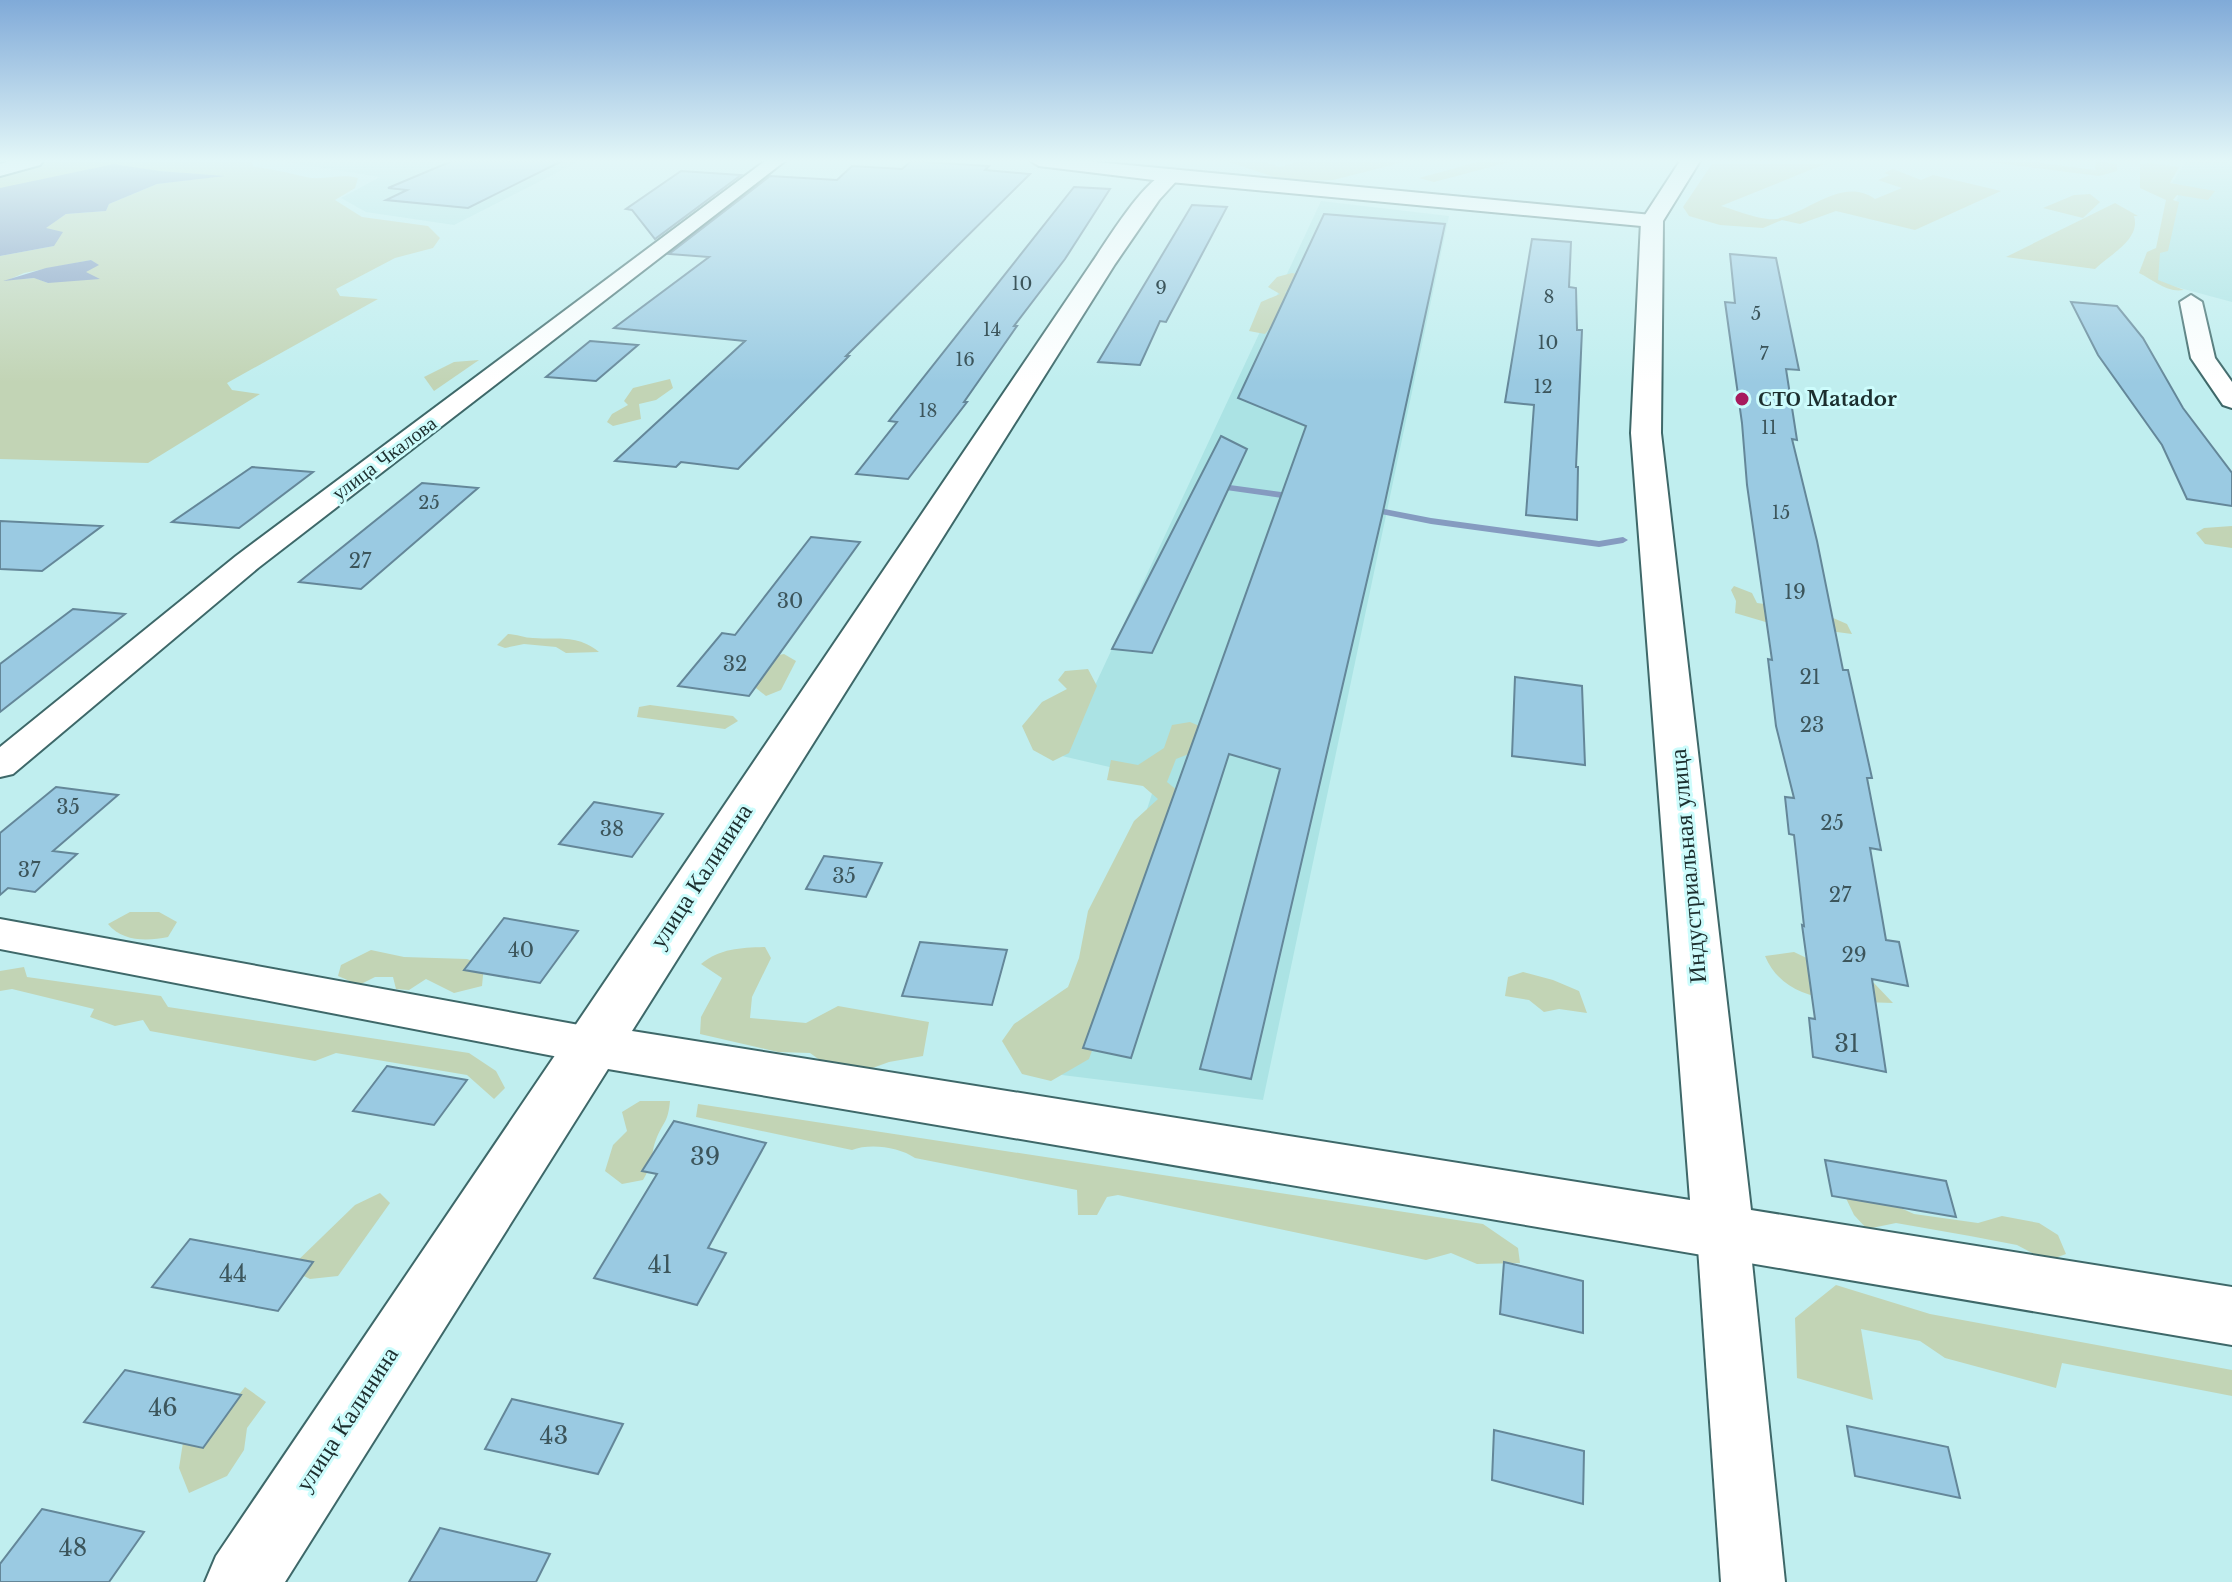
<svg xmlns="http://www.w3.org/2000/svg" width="2232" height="1582" viewBox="0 0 2232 1582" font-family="'Libre Baskerville',serif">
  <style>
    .built { fill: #abe3e4 }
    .green { fill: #c2d4b5; fill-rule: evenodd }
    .water { fill: #859bc0 }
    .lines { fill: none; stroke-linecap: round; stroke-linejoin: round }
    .stream { fill: #859bc0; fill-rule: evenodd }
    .building { fill: #9acae2; stroke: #648799; stroke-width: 2 }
    .street-casing { stroke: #3e6869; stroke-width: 4 }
    .secondary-casing { stroke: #3e6869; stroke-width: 4 }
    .street { fill: #fff; fill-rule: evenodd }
    .secondary { fill: #fff; fill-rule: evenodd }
    .poi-dot { fill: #a71b5d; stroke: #cdfcfc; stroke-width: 3 }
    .labels { text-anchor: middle; stroke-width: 6; stroke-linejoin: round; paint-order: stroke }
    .far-number-label { font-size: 18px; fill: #3c555b }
    .far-poi-label { font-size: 20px; font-weight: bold; fill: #1c2e2e; stroke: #cdfcfc; text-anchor: start }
    .far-street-label { font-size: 20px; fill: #1c2e2e; stroke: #cdfcfc }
    .number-label { font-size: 20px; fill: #3c555b }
    .street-label { font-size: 24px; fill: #1c2e2e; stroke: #cdfcfc }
    .near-number-label { font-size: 24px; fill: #3c555b }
  </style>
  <rect width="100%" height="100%" fill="#c0eeef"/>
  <!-- built -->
  <g class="built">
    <path d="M279,161H580L454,225L366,212L341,198L380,177Z"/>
    <path d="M2186,161H2232V302L2154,281L2156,252L2163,250L2181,185L2172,183Z"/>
    <path d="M1321,201L1449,216L1263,1100L1062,1075L1157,778L1062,756Z"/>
  </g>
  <!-- green -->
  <g class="green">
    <path d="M52,161H250L254,167C273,169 288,173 306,177C323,181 341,173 358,178L355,188L335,200L362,217L428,226L440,238L433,248L395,258L336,289L340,296L378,299L227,383L232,390L260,394L148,463L0,459V256L54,246L45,228L66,214L106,211L109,204L157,184L220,176L159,171L0,188V175ZM91,260L98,265L48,283L35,278L8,280L24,273Z"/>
    <path d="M1261,161L1280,167L1300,161H1408L1333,180L1286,181L1229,162Z"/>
    <path d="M1481,161H1513L1434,182L1419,178Z"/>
    <path d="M1981,161H2026L2095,170L2096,161L2117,164V171L2099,176Z"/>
    <path d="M2150,163L2179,167L2170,183L2215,191L2208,200L2177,195L2173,200L2179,202L2168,251L2160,253L2158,280L2184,290C2166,293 2154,280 2139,273L2147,252L2156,248L2166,200L2140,188V164Z"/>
    <path d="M1712,164H1825L1721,206C1735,210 1762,221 1776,219C1809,213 1842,176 1875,199L1902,188L1878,180L1890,175L1884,173L1893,169L1921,180L1933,175L2001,191L1915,230L1836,211L1800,224L1782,220L1763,228L1720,225L1689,216L1683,207Z"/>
    <path d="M2090,194L2100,202L2083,218L2043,208L2074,195Z"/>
    <path d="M2115,203L2138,216H2134C2141,239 2111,254 2095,269L2006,257Z"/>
    <path d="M1292,273L1301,275L1295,289L1285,292L1295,299L1265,334L1249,331L1261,302L1280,294L1268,287L1277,277Z"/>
    <path d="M479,360L434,391L424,377L454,362Z"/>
    <path d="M670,379L673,388L656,400L639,404L641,419L613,426L607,422L612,414L628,405L624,401L633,388Z"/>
    <path d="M2232,526V548L2205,544L2196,533L2204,528Z"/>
    <path d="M1734,586L1752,593L1757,603L1817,611L1847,624L1852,634L1769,623L1735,613L1736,601L1731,590Z"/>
    <path d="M508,634C516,634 525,638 533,638C559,640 577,634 599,652L566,653L556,647L524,644L505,648L497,645Z"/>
    <path d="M784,654L796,661L781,690L766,696L751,684L774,656Z"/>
    <path d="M1088,669L1097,686L1069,753L1053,761L1033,750L1022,726L1042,702L1067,689L1058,680L1065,671Z"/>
    <path d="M650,705L733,716L738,721L725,729L637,717L639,707Z"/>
    <path d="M1190,722L1209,730L1199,750L1176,759L1167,782L1184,796L1089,1059L1051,1081L1022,1074L1002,1041L1014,1024L1068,987L1079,958L1088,911L1134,821L1158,799L1143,786L1107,780L1111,760L1138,765L1164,748L1172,725Z"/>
    <path d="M130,912H159L177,922L168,937C148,941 122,942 108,924Z"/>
    <path d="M765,947L771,958L752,997L750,1018L806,1023L838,1006L929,1022L923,1056L889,1062L845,1078L810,1053L778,1052L700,1034L701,1017L722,978L701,964C721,948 740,948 765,947Z"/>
    <path d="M371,950L404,957L467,959L484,965L482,986L454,993L426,979L409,990L396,989L393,977H375L359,985L338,976L341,965Z"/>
    <path d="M1794,952L1813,961L1826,974L1874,983L1893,1003C1847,1001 1786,1006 1765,956Z"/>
    <path d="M24,967L27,977L161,996L168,1007L469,1053L496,1071L505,1088L494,1099L467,1075L336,1053L315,1061L150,1031L143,1020L115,1026L90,1017L94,1009L12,989L0,991V971Z"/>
    <path d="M1523,972L1553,980L1579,991L1587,1013L1559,1009L1544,1012L1529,1000L1505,996L1508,977Z"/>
    <path d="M640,1101H670C668,1122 664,1121 657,1137C650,1153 655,1161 643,1180L622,1184L605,1171L613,1145L627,1131L622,1112Z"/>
    <path d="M698,1104L1483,1224L1518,1248L1520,1263L1477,1264L1451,1253L1426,1260L1118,1195L1107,1197L1097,1215H1078L1077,1190L915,1158C899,1147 870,1143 852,1150L696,1117Z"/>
    <path d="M1860,1190L1914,1214L1978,1223L2002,1216L2039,1223L2058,1235L2066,1254L2047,1261L2017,1245L1970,1236L1896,1223L1867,1229L1854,1215L1843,1192Z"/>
    <path d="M380,1193L390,1203L338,1276L310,1279L289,1269L355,1205Z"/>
    <path d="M1836,1285L1930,1314L2232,1370V1396L2062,1363L2056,1388L1945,1358L1920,1341L1861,1329L1873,1400L1797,1378L1795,1318Z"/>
    <path d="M245,1387L266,1402L247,1428L244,1450L227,1476L189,1493L179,1468L184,1436L223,1415Z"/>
  </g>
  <!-- water -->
  <g class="water">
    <path d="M114,164L159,171L225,176L157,184L109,204L106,211L66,214L46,228L63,232L54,246L0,256V188Z"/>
    <path d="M91,260L99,265L86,272L100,279L48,283L34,278L3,281L46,268Z"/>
  </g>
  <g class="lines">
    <!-- stream -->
    <g class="stream">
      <path d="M1215,483L1296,494L1300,497L1296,500L1212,488L1211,486Z"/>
      <path d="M1369,506L1431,518L1599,541L1623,537L1628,540L1623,543L1599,547L1431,524L1366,511L1364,509Z"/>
    </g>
  </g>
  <!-- building -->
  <g class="building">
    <path d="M452,161H562L468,208L386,200L407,190L388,188Z"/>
    <path d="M911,161L989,166L985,170L1030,174L846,356H849L738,469L681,462L676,467L615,461L745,341L614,328L709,257L669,254L770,176L837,180L852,166L902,169Z"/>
    <path d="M681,171L741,175L655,239L632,210L626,209Z"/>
    <path d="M1074,187L1110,189L1065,259L1014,326H1017L964,402H967L908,479L856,474L897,422L889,421Z"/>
    <path d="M1192,205L1227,207L1166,322L1160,321L1140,365L1098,362Z"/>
    <path d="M1324,214L1445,224L1382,516L1251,1079L1200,1069L1280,769L1229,754L1131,1058L1083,1048L1306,426L1238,398Z"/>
    <path d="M1532,239L1571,242L1569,287L1576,288L1577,330H1582L1576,467H1578L1577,520L1526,515L1534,405L1505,402Z"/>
    <path d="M1730,254L1776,258L1799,370L1786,369L1797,440L1792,439L1817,541L1843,670H1848L1872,778H1867L1881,850L1870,848L1886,940L1899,942L1908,986L1872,979L1886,1072L1813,1057L1809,1018L1815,1019L1802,925L1804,926L1794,835L1789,834L1785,797L1794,798L1776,726L1768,659L1772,660L1747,485L1742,423L1725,302L1735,303Z"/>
    <path d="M2071,302L2117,306L2143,338L2183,408L2232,473V506L2187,499L2162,445L2098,355Z"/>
    <path d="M590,341L638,345L596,381L546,377Z"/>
    <path d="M1221,436L1247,449L1152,653L1112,649Z"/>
    <path d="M252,467L313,472L239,528L172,522Z"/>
    <path d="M422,483L478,488L361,589L299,582Z"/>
    <path d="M0,521L102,526L42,571L0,569Z"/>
    <path d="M811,537L860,542L749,696L678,686L722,633L735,635Z"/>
    <path d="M73,609L125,614L0,712V664Z"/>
    <path d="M1515,677L1582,686L1585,765L1512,756Z"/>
    <path d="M56,787L118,795L53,851L77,854L35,892L8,888L0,895V833Z"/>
    <path d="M594,802L663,814L632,857L559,844Z"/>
    <path d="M824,856L882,863L866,897L806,889Z"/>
    <path d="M504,918L578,931L540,983L464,970Z"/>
    <path d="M920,942L1007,950L992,1005L902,996Z"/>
    <path d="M387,1066L467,1080L434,1125L353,1111Z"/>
    <path d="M674,1121L766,1143L708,1248L726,1253L697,1305L594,1278L657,1174L642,1171Z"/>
    <path d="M1825,1160L1946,1181L1956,1217L1832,1196Z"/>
    <path d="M190,1239L313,1262L278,1311L152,1287Z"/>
    <path d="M1504,1262L1583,1281V1333L1500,1314Z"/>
    <path d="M125,1370L241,1395L203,1448L84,1422Z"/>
    <path d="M512,1399L623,1424L598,1474L485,1449Z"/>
    <path d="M1847,1426L1948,1447L1960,1498L1855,1476Z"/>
    <path d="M1494,1430L1584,1451L1583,1504L1492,1480Z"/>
    <path d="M42,1509L144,1532L109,1582H0V1564Z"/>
    <path d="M440,1528L550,1554L536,1582H409Z"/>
  </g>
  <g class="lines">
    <!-- street casing -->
    <g class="street-casing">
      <g id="street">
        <path d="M765,161H785L258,568L13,774L0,777V747L236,556Z"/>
        <path d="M1031,161H1085L1652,215L1662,221L1652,227L1170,182L1039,166Z"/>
        <path d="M2191,295L2202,302L2215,358L2232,382V408L2223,405L2191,358L2180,302Z"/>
        <path d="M0,919L590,1027L606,1032L613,1045L606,1058L590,1063L0,949Z"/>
        <path d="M1723,1210L1742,1217L1749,1233L1785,1582H1721L1697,1233L1704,1217Z"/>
      </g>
    </g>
    <!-- secondary casing -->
    <g class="secondary-casing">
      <g id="secondary">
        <path d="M9,161H43L40,165L0,176V164Z"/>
        <path d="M1680,161H1700L1663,221L1661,433L1751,1210L2232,1287V1345L608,1069L285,1582H205L216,1556L1091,264C1107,241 1145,177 1170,171L1180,177L1159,200L1115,264L632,1031L1690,1200L1631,433L1641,221Z"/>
      </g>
    </g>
    <!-- street -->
    <use href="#street" class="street"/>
    <!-- secondary -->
    <use href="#secondary" class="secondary"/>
  </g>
  <!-- sky -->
  <linearGradient id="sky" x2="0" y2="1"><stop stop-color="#80aad8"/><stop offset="0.42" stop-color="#e3f7f8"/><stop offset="1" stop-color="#e3f7f8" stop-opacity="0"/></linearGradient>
  <rect width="2232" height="383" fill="url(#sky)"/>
  <!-- markers -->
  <circle class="poi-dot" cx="1742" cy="399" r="8"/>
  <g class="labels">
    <!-- far-number labels -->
    <g class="far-number-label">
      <text x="1022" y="290">10</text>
      <text x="1161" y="294">9</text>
      <text x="1549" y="303">8</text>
      <text x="1756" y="320">5</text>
      <text x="992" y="336">14</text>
      <text x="1548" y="349">10</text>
      <text x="1764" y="360">7</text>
      <text x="965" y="366">16</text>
      <text x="1543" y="393">12</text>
      <text x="928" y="417">18</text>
      <text x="1769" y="434">11</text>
      <text x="429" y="509">25</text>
      <text x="1781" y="519">15</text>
    </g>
    <!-- far-poi labels -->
    <g class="far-poi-label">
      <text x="1758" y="406">СТО Matador</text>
    </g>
    <!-- far-street labels -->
    <g class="far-street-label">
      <text transform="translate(384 458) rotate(-37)" y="7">улица Чкалова</text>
    </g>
    <!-- number labels -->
    <g class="number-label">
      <text x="360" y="568">27</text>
      <text x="1795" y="599">19</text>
      <text x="790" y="608">30</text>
      <text x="735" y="671">32</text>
      <text x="1810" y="684">21</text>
      <text x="1812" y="732">23</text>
      <text x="68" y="814">35</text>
      <text x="1832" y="830">25</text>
      <text x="612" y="836">38</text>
      <text x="29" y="877">37</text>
      <text x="844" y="883">35</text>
      <text x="1840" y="902">27</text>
      <text x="521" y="957">40</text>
      <text x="1854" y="962">29</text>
    </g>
    <!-- street labels -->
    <g class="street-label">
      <text transform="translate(1688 866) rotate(-95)" y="8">Индустриальная улица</text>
      <text transform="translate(701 876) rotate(-57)" y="8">улица Калинина</text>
      <text transform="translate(347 1419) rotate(-57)" y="8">улица Калинина</text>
    </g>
    <!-- near-number labels -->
    <g class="near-number-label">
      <text x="1847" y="1052">31</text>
      <text x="705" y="1165">39</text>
      <text x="660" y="1273">41</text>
      <text x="233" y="1282">44</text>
      <text x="163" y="1416">46</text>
      <text x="554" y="1444">43</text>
      <text x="73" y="1556">48</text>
    </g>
  </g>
</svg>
